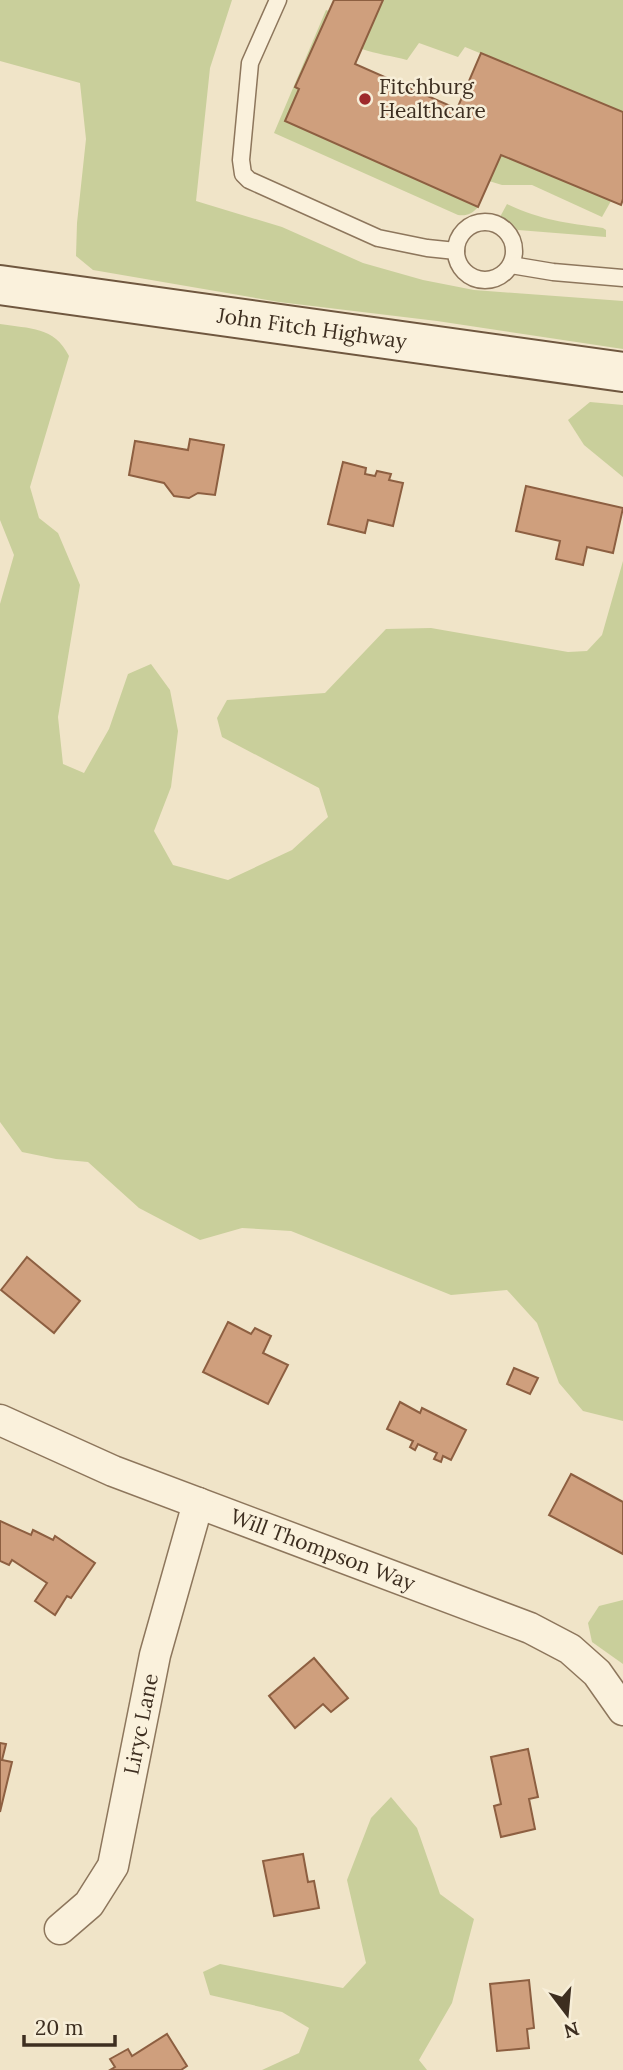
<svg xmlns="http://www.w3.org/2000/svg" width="623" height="2070" viewBox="0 0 623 2070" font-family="Lora,serif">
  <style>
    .green { fill: #c9cf9b }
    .building { fill: #cf9f7d; stroke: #8d5f41; stroke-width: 2 }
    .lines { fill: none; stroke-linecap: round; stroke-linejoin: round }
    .lane-casing { stroke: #8d765c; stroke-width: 19 }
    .street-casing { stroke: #8d765c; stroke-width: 33 }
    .secondary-casing { stroke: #6f573f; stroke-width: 42 }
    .lane { stroke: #faf1dc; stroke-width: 16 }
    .street { stroke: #faf1dc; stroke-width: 30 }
    .secondary { stroke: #faf1dc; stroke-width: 38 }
    .poi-dot { fill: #9e2a2b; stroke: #f7eed8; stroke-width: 2.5 }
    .labels { text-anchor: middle; stroke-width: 5; stroke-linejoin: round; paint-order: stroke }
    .poi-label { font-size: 21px; fill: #3d2e20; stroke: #f7eed8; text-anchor: start }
    .street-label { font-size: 21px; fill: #3d2e20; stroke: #f7eed8 }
  </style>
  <rect width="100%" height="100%" fill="#f0e4c8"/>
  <!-- green -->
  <g class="green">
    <path d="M0,0H232L210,68L196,201L282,227L363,263L423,280L474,290L623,301V349L437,321L279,302L93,270L76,256L77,223L86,139L80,83L0,61Z"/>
    <path d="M383,0H623V112L465,47L458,57L419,43L407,60C392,56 376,54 362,49Z"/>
    <path d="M326,10L329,11L295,87L299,89L285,121L478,207C472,214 467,216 458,215L274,133Z"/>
    <path d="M501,155L611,201L602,217L532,185H502L489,181Z"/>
    <path d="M507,204C540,220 567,223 603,228L606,230V237L518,230L500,217Z"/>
    <path d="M0,324C30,329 54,326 69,356L30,487L39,518L58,533L80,585L58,717L63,764L84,773L109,729L128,674L151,664L170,690L178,731L171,787L154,831L173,865L228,880L292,850L328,817L319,788L222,737L217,718L227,700L325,693L386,629L431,628L568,652L587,651L602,635L623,561V1421L583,1411L559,1383L537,1323L507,1290L451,1295L291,1231L242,1228L200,1240L139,1208L88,1162L56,1159L22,1152L0,1122V604L14,555L0,520Z"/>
    <path d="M590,402L623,405V477L584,445L568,420Z"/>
    <path d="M623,1600V1664L592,1642L588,1623L599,1606Z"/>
    <path d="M391,1797L417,1828L440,1894L474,1919L452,2003L419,2060L427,2070H262L299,2053L309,2028L282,2012L210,1995L203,1972L220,1964L343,1988L366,1963L347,1880L371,1818Z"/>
  </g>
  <!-- building -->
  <g class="building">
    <path d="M334,0H383L355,64L457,109L481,53L623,112V199L621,205L501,155L478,207L285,121L299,89L295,87Z"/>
    <path d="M190,439L224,445L215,495L198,493L189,498L174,496L164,483L129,475L135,441L188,450Z"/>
    <path d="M343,462L366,468L365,474L375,476L377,471L391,474L389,480L403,483L393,526L368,520L365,533L328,524Z"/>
    <path d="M526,486L623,508L613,553L587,547L583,565L556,559L560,541L516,531Z"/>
    <path d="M27,1257L80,1301L54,1333L1,1290Z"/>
    <path d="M228,1322L251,1334L255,1328L271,1336L263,1353L288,1365L268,1404L203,1372Z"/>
    <path d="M514,1368L538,1378L530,1394L507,1384Z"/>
    <path d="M400,1402L420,1413L422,1408L466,1430L451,1460L443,1456L441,1462L434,1459L437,1453L418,1444L415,1450L410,1447L413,1441L387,1429Z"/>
    <path d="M571,1474L623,1502V1554L549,1515Z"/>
    <path d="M0,1521L31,1535L33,1530L53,1540L55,1536L95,1563L71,1598L67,1596L55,1615L35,1601L47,1583L12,1560L9,1565L0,1561Z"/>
    <path d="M314,1658L348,1698L331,1712L323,1704L295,1728L269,1696Z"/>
    <path d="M0,1743L6,1744L2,1760L12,1762L0,1812Z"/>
    <path d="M528,1749L538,1797L529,1799L535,1829L501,1837L494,1806L501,1804L491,1757Z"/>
    <path d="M303,1854L308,1882L314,1881L319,1908L274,1916L263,1861Z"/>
    <path d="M529,1980L534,2028L527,2029L529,2048L497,2051L490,1984Z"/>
    <path d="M167,2034L187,2066L181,2070H110L115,2067L110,2059L128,2049L132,2056Z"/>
  </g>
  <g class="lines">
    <!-- lane casing -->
    <g class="lane-casing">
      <g id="lane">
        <path d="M278,0L250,63L241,160L243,174L249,180L378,238L427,248L456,251"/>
        <circle cx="485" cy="251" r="29"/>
        <path d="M511,265L553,272L623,278"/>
      </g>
    </g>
    <!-- street casing -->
    <g class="street-casing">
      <g id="street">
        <path id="s1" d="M0,1420L113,1471L530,1628L570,1649L597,1673L623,1710"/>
        <path id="s2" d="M60,1929L89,1904L113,1866L155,1655L198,1503"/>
      </g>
    </g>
    <!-- secondary casing -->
    <g class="secondary-casing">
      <g id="secondary">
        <path id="s3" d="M0,285L623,372"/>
      </g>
    </g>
    <!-- lane -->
    <use href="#lane" class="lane"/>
    <!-- street -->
    <use href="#street" class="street"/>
    <!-- secondary -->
    <use href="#secondary" class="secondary"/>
  </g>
  <!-- markers -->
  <circle class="poi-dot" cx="365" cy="99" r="7"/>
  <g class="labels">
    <!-- poi labels -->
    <g class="poi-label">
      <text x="379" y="94">Fitchburg<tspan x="379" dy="24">Healthcare</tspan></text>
    </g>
    <!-- street labels -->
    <g class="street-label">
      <text dy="7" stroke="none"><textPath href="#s3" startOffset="315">John Fitch Highway</textPath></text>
      <text dy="7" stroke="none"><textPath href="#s1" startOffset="348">Will Thompson Way</textPath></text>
      <text dy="7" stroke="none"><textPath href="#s2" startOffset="228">Liryc Lane</textPath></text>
    </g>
  </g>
  <!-- north arrow -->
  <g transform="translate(567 2014) rotate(164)" stroke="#f7eed8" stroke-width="5" paint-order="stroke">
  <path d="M0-5L12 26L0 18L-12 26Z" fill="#3d2e20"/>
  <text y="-10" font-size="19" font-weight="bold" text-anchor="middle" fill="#3d2e20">N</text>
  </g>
  <!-- scale -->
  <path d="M24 2035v10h91v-10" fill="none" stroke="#3d2e20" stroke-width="3.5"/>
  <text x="35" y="2035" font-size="21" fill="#3d2e20" stroke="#f7eed8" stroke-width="5" paint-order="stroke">20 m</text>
</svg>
